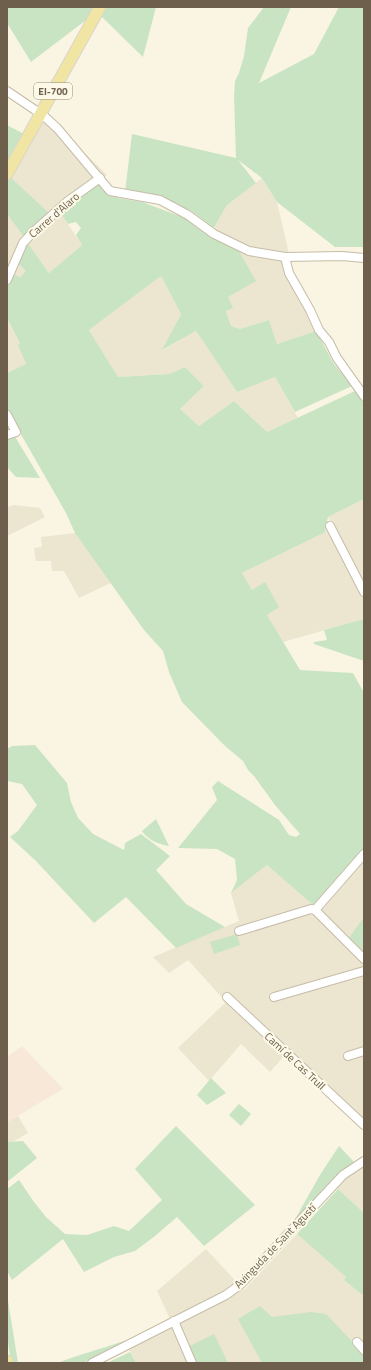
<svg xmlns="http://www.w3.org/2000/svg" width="371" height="1370" viewBox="0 0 371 1370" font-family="'Titillium Web',sans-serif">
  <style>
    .residential { fill: #ece5d0 }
    .commercial { fill: #f8e8d7 }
    .green { fill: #c9e4c3 }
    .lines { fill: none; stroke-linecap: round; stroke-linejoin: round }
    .minor-casing { stroke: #c6bca8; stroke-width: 10 }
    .major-casing { stroke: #d9d5d0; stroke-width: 13 }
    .minor { stroke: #fff; stroke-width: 8 }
    .major { stroke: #f0e5a2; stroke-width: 11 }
    .labels { text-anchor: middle; stroke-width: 4; stroke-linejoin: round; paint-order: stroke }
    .shield { fill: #fcf9e8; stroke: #988d7b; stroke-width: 1 }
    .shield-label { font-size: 10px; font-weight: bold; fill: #6d5f4c }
    .street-label { font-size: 11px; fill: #6d5f4c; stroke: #fcf9e8 }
  </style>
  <rect width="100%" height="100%" fill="#f9f5e2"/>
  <!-- residential -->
  <g class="residential">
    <path d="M38,107L107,175L59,211L82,245L49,273L39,259L20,277L11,273L7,285V214L24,237L10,177L7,183V166Z"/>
    <path d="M262,178L277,202L294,276L322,329L277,344L269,320L240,329L231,326L226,310L232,308L228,297L255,281L210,236L227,205Z"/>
    <path d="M161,276L181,314L163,350L196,331L237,392L275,377L298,418L267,432L234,401L199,426L180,409L204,386L185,367L169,374L118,377L89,330Z"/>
    <path d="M7,318L20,345H19L26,364L7,373Z"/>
    <path d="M364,499V619L283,642L242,573L333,527L328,517Z"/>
    <path d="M14,505L40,508L45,517L7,536V507Z"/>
    <path d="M75,533L111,583L79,598L64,571H52L51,561H36L34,548L42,547L41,537Z"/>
    <path d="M364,848V1129L285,1055L270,1072L241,1044L209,1081L178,1048L226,1002L188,960L169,973L153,957L239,921L231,893L267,865L314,906Z"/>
    <path d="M18,1116L28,1133L11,1143L7,1142V1122Z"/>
    <path d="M364,1158V1213L338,1189L329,1183L354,1162Z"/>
    <path d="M297,1234L346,1277L344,1280L361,1294H364V1363H136L125,1342L170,1319L157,1291L206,1249L244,1290Z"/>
  </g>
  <!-- commercial -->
  <path class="commercial" d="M22,1046L63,1089L7,1122V1057Z"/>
  <!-- green -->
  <g class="green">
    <path d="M7,7H97L87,22L86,20L31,62L7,23Z"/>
    <path d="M104,7H156L143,57L100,15Z"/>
    <path d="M264,7H291L259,83L314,54L339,7H364V247H335L277,202L262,178L238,160L256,183L227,205L214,228L190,210L160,199L125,192L132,134L236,158L234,96L235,81L239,73L244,56L248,28Z"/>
    <path d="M7,125L24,134L7,166Z"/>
    <path d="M10,177L50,214L24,237L7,214V183Z"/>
    <path d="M99,181L118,198L142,202L185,218L210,236L239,251L256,281L228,297L233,308L226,311L231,326L240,329L269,320L277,344L316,331L334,364L352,386L295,412L275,377L237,392L196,331L162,350L181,314L161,276L89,330L118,377L169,374L185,367L204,386L180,409L199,426L234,401L267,432L355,391L364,403V499L328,517L325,532L242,573L252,590L265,582L279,607L267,615L300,670L353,673L364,693V848L314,906L267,865L231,893L237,880L235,859L217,849L178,848L217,800L212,787L218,781L279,820L289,835L296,837L300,834L275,805L254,776L248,770L243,761L225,746L182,702L169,672L163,651L144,630L75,533L66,513L7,410V373L26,364L18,345L20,344L7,318V285L11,273L20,277L26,271L17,262L26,241L49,273L82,245L76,235L81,228L76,222L68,224L59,211Z"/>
    <path d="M14,435L40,478L16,477L7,467V438Z"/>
    <path d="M364,619V661L314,644V642L327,640L324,630Z"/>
    <path d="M35,745L67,783L71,802L78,818L93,834L124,850L125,843L141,834L170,856L156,870L186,904L225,927L176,948L126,897L94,923L36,861L10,837L18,831L37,805L22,784L7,781V749L12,746Z"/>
    <path d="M156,819L169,846C158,844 148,840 142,831Z"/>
    <path d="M364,917V952L349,938Z"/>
    <path d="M237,934L240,945L214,954L210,942Z"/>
    <path d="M211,1078L226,1093L207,1105L197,1095Z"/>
    <path d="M239,1104L251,1114L241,1126L229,1115Z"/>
    <path d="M176,1126L255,1205L204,1246L177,1217L155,1236L135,1251L114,1257L84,1272L63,1239L12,1280L7,1271V1189L19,1180L34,1202L46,1217L65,1234L87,1235L114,1226L129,1231L162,1200L135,1169Z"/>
    <path d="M23,1141L37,1158L7,1182V1142Z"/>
    <path d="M339,1146L354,1162L329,1183L294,1221L320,1175Z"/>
    <path d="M338,1189L364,1213V1294H361L344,1280L346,1277L297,1234Z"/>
    <path d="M7,1294L18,1363H11L7,1335Z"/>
    <path d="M260,1306L272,1317L311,1312L326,1314L364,1354V1363H262L238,1319Z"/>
    <path d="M214,1334L228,1363H195L188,1347Z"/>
    <path d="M124,1341L125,1342L83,1363H58C79,1354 102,1349 124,1341Z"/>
    <path d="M130,1352L136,1363H107Z"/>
  </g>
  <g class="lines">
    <!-- minor casing -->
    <g class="minor-casing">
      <g id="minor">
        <path d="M7,91L44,116L58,129L110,191L160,200L188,215L214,234L249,251L285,257L342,256L364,258"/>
        <path d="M285,257L289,273L310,310L319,330L329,342L337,358L364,396"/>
        <path d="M7,280L23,243L32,233L68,201L100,178"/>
        <path d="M7,415L16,432L7,435"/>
        <path d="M330,526L364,592"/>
        <path d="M315,910L364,959"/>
        <path d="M239,931L311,909L315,910L364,854"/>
        <path d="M227,997L364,1125"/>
        <path d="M274,997L364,971"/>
        <path d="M348,1056L364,1051"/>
        <path d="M174,1321L192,1363"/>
        <path d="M357,1342L364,1350"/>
        <path d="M92,1363L226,1295L241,1284L343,1175L364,1161"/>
      </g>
    </g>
    <!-- major casing -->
    <g class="major-casing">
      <g id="major">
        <path d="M7,174L100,7"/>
        <path d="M7,1361V1363"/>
      </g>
    </g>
    <!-- minor -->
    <use href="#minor" class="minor"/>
    <!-- major -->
    <use href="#major" class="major"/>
  </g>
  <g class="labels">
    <!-- shield labels -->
    <rect class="shield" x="34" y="83" width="38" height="16" rx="3"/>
    <g class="shield-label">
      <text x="53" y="95">EI-700</text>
    </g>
    <!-- street labels -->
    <g class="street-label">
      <text transform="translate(54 215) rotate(-41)" y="4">Carrer d'Alaro</text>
      <text transform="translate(295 1061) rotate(43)" y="4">Camí de Cas Trull</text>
      <text transform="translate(275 1246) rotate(-46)" y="4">Avinguda de Sant Agustí</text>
    </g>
  </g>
  <!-- border -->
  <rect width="371" height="1370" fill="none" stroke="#6d5f4c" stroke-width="16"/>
</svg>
